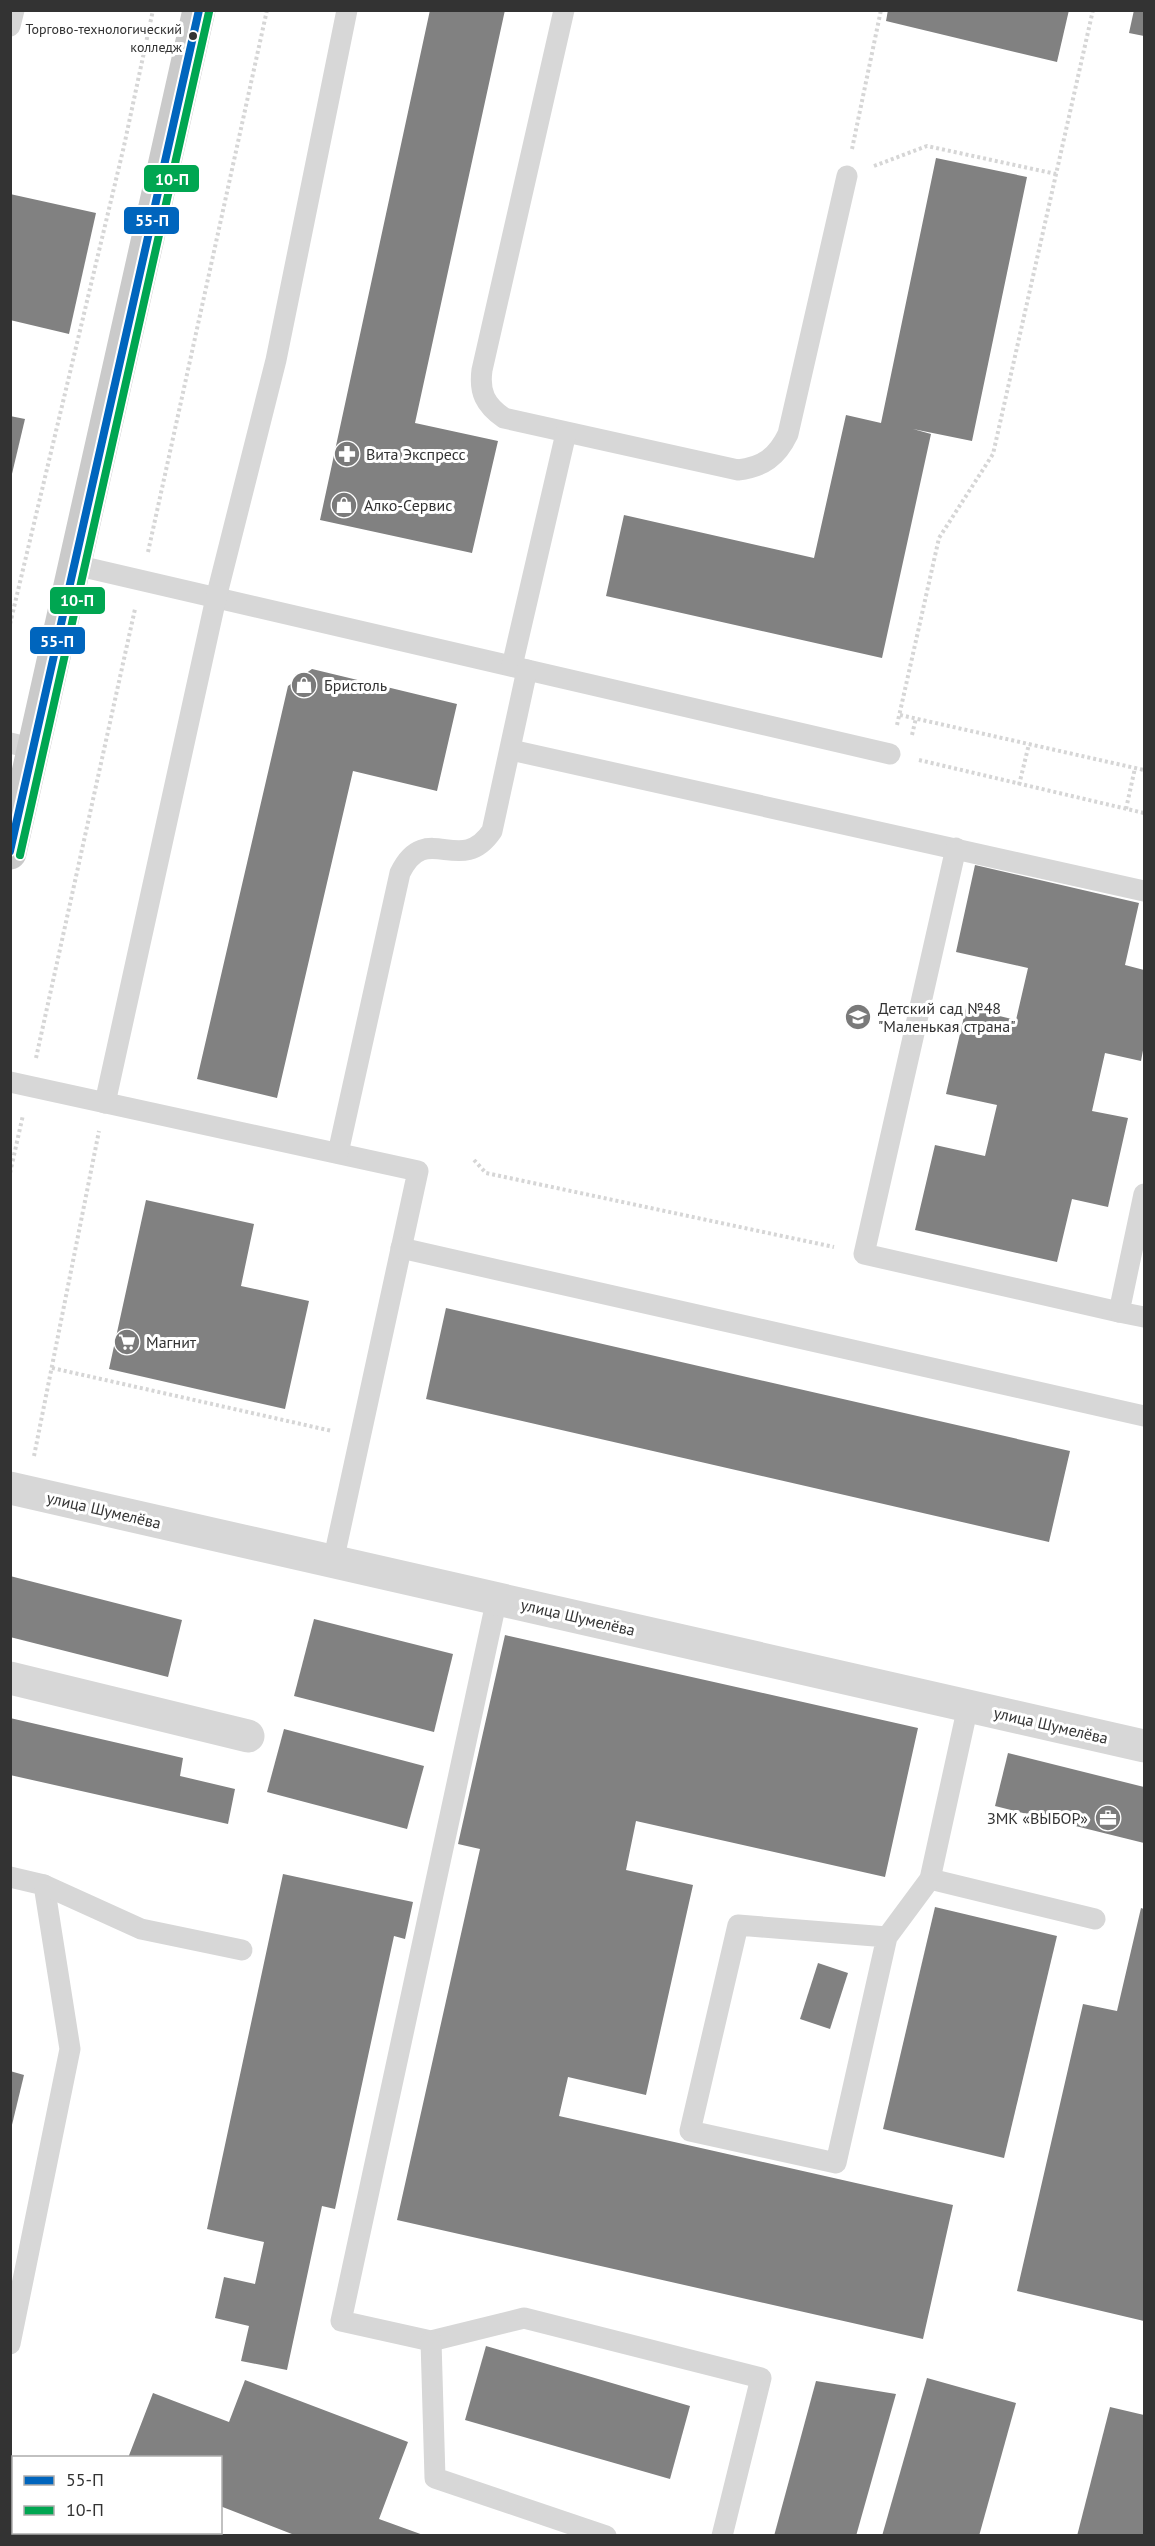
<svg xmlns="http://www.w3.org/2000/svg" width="1155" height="2546" viewBox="0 0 1155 2546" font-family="'PT Sans',sans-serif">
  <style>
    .building { fill: #818181 }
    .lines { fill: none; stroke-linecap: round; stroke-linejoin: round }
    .path { stroke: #d6d6d6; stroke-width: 4; stroke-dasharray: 3 3; stroke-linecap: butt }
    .lane { stroke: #d7d7d7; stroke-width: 21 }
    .street { stroke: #d7d7d7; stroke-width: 33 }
    .primary { stroke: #cacaca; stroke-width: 33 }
    .bus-1-casing { stroke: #fff; stroke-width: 12 }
    .bus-2-casing { stroke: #fff; stroke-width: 12 }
    .bus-1 { stroke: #0065bd; stroke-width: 8 }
    .bus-2 { stroke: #00a651; stroke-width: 8 }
    .bus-dot { fill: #333; stroke: #fff; stroke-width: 2 }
    .labels { text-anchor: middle; stroke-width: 6; stroke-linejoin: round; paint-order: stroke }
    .bus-label { font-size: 14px; fill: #333; stroke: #fff; text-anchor: end }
    .poi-label { font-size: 16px; fill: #333; stroke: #fff; text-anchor: start }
    .street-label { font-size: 16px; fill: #333; stroke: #fff }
    .line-badge { stroke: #fff; stroke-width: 2 }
    .badge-label { font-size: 16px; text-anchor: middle; font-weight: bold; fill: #fff }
  </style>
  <rect width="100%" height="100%" fill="#fff"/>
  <!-- building -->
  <g class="building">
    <path d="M430,10H505L415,423L498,441L472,553L320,520Z"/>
    <path d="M888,10H1069L1057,62L886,21Z"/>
    <path d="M1134,10H1144V36L1129,33Z"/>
    <path d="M936,158L1027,177L972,441L913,429L931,434L882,658L606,596L624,515L814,558L846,415L881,423Z"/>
    <path d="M10,194L96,213L69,334L10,320Z"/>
    <path d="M10,416L25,419L11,478H10Z"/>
    <path d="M312,669L457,704L437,791L353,771L277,1098L197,1079L288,686Z"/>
    <path d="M975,865L1139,903L1125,965L1144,970V1045L1141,1061L1105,1053L1092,1111L1128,1118L1108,1207L1072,1199L1057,1262L915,1230L935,1145L985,1156L997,1105L946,1094L966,1008L1016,1020L1028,968L956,952Z"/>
    <path d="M146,1200L254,1224L241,1286L309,1301L285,1409L109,1369Z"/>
    <path d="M446,1308L1070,1451L1049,1542L426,1399Z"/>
    <path d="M10,1576L182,1620L168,1677L10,1637Z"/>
    <path d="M314,1619L453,1654L434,1732L294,1696Z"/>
    <path d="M505,1635L918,1728L885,1877L636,1821L626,1870L693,1885L646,2095L568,2077L559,2116L953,2205L923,2339L397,2220L480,1849L458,1844Z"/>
    <path d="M10,1718L183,1758L180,1776L235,1789L228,1824L10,1775Z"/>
    <path d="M284,1729L424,1766L407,1829L267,1792Z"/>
    <path d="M1008,1753L1144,1787V1843L995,1806Z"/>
    <path d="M283,1874L413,1902L405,1939L394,1936L335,2209L322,2206L287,2370L241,2361L249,2326L215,2318L224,2277L255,2284L264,2242L207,2229Z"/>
    <path d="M935,1907L1057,1936L1004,2158L883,2129Z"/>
    <path d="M1141,1908L1144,1909V2321L1017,2291L1083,2004L1117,2011Z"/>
    <path d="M818,1963L848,1973L830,2029L800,2019Z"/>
    <path d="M10,2071L24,2075L11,2129H10Z"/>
    <path d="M486,2346L690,2406L670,2479L465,2420Z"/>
    <path d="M927,2378L1016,2403L979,2536H882Z"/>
    <path d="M245,2380L408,2442L379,2519L426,2536H297L220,2506V2458H128L153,2393L229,2422Z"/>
    <path d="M816,2381L896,2394L856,2536H774Z"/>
    <path d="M1110,2407L1144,2415V2536H1077Z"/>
  </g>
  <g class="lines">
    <!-- path -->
    <g class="path">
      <path d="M852,149L881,10"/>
      <path d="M874,166L927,146L1056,174"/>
      <path d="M148,552L267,10"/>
      <path d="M10,624L124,146L153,10"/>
      <path d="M900,715L1144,770"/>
      <path d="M897,725L939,538L993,454L1093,10"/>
      <path d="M912,735L916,718"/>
      <path d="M919,760L1144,813"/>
      <path d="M1019,785L1029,744"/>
      <path d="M1126,809L1135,768"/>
      <path d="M36,1058L135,609"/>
      <path d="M474,1160L486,1173L834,1247"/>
      <path d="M10,1173L23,1115"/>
      <path d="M52,1368L332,1431"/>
      <path d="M34,1456L99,1131"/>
    </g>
    <!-- lane -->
    <g class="lane">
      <path d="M564,10L482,370C479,392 485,405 504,418L738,470C763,467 777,457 788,434L847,176"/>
      <path d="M10,26L14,10"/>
      <path d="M75,565L890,754"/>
      <path d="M512,666L566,433"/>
      <path d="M10,743L35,749"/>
      <path d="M511,750L1144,891"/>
      <path d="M956,848L864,1254L1119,1312"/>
      <path d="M10,1082L418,1171L333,1562"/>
      <path d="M105,1103L216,598L276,360L347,10"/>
      <path d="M338,1153L400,873C426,819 460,878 492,831L527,670"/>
      <path d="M1144,1194L1119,1312L1144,1317"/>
      <path d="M401,1248L1144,1416"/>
      <path d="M497,1598L341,2321L431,2341L524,2318L761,2378L722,2536"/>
      <path d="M10,1877L44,1885L70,2049L10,2344"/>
      <path d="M930,1879L1095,1919"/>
      <path d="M44,1885L141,1929L242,1950"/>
      <path d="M887,1937L738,1925L690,2131L836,2163L887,1937L930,1879L968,1706"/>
      <path d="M431,2341L435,2478L606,2536"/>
    </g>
    <!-- street -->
    <g class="street">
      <path d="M10,1488L1144,1746"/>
      <path d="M10,1678L248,1736"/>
    </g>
    <!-- primary -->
    <path class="primary" d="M10,853L199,10"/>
    <!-- bus-1 casing -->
    <g class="bus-1-casing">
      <path id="bus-1" d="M10,851L199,10"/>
    </g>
    <!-- bus-2 casing -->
    <g class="bus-2-casing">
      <path id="bus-2" d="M20,855L209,12"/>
    </g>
    <!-- bus-1 -->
    <use href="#bus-1" class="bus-1"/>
    <!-- bus-2 -->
    <use href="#bus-2" class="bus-2"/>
  </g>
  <!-- icons -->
  <defs>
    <g id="pharmacy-disc" transform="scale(1.35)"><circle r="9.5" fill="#7a7a7a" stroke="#fff"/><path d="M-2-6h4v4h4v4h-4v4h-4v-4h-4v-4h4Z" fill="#fff"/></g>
    <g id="shop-disc" transform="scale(1.35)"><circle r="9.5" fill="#7a7a7a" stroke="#fff"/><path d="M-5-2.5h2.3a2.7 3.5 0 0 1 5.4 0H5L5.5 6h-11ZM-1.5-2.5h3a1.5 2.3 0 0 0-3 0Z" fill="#fff"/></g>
    <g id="school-disc" transform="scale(1.35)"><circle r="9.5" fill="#7a7a7a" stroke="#fff"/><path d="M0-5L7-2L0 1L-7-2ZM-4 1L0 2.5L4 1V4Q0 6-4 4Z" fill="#fff"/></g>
    <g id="supermarket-disc" transform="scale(1.35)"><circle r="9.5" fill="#7a7a7a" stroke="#fff"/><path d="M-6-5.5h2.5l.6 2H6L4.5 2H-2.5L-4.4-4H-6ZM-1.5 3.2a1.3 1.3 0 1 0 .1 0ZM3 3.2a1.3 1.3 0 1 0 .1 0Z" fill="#fff"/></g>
    <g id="office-disc" transform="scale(1.35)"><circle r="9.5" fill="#7a7a7a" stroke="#fff"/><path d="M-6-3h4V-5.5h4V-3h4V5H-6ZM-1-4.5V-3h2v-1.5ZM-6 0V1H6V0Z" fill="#fff"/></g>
  </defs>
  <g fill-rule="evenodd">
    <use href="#pharmacy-disc" x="347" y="454"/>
    <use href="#shop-disc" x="344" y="505"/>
    <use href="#shop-disc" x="304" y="685"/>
    <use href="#school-disc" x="858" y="1017"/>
    <use href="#supermarket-disc" x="127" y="1342"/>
    <use href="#office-disc" x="1108" y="1818"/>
  </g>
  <!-- markers -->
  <circle class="bus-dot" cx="193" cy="36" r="5"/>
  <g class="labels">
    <!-- bus labels -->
    <g class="bus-label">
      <text x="182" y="34">Торгово-технологический<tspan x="182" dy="18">колледж</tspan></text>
    </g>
    <!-- poi labels -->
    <g class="poi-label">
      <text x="366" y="460">Вита Экспресс</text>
      <text x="364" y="511">Алко-Сервис</text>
      <text x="324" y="691">Бристоль</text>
      <text x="878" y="1014">Детский сад №48<tspan x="878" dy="18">"Маленькая страна"</tspan></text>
      <text x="146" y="1348">Магнит</text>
      <text x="1088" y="1824" text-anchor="end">ЗМК «ВЫБОР»</text>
    </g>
    <!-- street labels -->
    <g class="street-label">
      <text transform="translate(104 1510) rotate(13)" y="6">улица Шумелёва</text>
      <text transform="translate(578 1617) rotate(13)" y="6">улица Шумелёва</text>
      <text transform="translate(1051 1725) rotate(13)" y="6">улица Шумелёва</text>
    </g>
  </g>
  <g class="line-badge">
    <rect x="143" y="164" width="57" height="29" rx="6" fill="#00a651"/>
    <rect x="123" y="206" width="57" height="29" rx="6" fill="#0065bd"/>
    <rect x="49" y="586" width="57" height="29" rx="6" fill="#00a651"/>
    <rect x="29" y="626" width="57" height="29" rx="6" fill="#0065bd"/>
  </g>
  <g class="badge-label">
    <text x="172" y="185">10-П</text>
    <text x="152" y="226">55-П</text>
    <text x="77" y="606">10-П</text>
    <text x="57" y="647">55-П</text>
  </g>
  <!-- border -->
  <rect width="1155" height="2546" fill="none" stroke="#333333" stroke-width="24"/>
  <!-- legend -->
  <rect x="12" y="2456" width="210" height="78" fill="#ffffff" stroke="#adadad" stroke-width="1.5"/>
  <rect x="24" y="2476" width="30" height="9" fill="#0065bd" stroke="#adadad" stroke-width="1.5"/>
  <text x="66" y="2486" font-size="18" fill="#333333">55-П</text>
  <rect x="24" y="2506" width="30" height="9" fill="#00a651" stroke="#adadad" stroke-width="1.5"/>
  <text x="66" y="2516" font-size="18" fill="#333333">10-П</text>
</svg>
